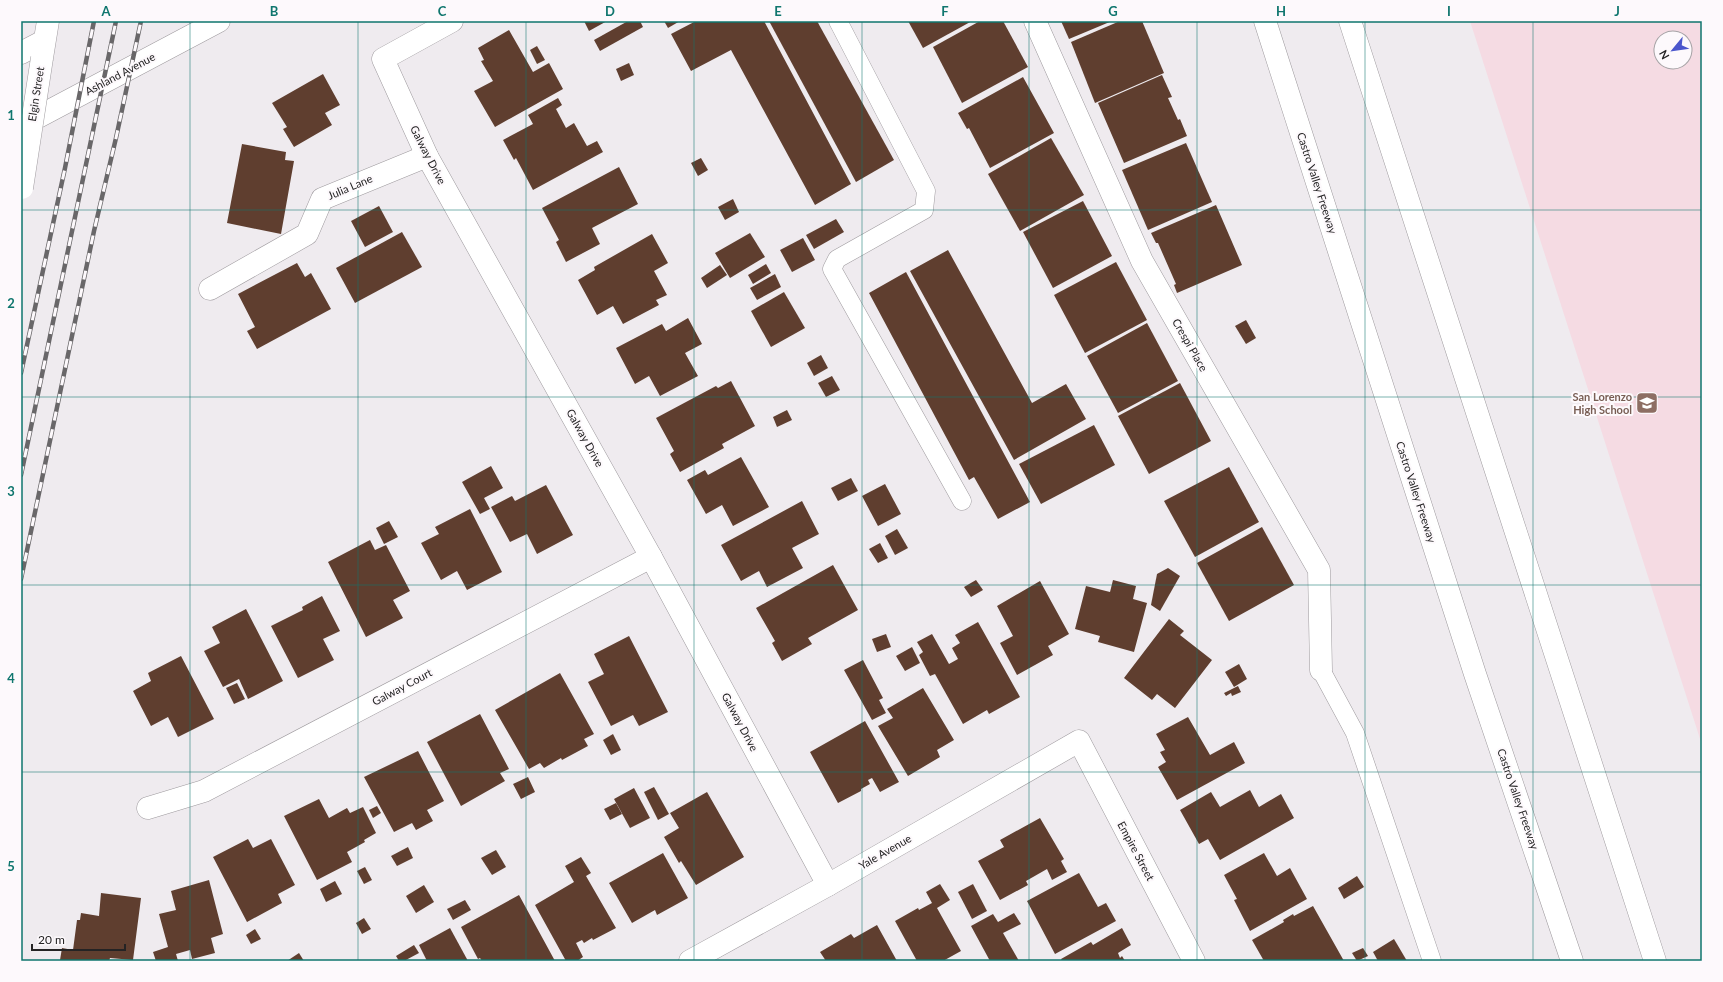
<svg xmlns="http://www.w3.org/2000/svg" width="1723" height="982" viewBox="0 0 1723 982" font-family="Lato,sans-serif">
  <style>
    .education { fill: #f5dbe3; fill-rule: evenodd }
    .building { fill: #5f3e2f }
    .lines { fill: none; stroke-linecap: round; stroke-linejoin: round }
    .lane-casing { stroke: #9e9a9e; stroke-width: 19 }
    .street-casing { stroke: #9e9a9e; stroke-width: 23 }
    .secondary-casing { stroke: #9e9a9e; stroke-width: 23 }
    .highway-casing { stroke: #9e9a9e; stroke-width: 23 }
    .lane { stroke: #fff; stroke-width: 18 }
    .street { stroke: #fff; stroke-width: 22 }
    .secondary { stroke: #fff; stroke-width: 22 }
    .highway { stroke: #fff; stroke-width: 22 }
    .rail-casing { stroke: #696769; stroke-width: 4.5 }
    .rail { stroke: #fdf9fc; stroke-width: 3; stroke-dasharray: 9; stroke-linecap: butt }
    .street-bridge-casing { stroke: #9e9a9e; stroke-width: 23; stroke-linecap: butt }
    .street-bridge { stroke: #fff; stroke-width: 22 }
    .grid { fill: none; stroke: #0f766e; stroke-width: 1; stroke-opacity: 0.55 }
    .labels { text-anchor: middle; stroke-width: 4; stroke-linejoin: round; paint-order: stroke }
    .street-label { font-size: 11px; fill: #242324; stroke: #fdf9fc }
    .education-label { font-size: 11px; font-weight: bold; fill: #785e54; stroke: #fdf9fc; text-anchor: end }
    .neatline { fill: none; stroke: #0f766e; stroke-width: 1.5 }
    .grid-label { font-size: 13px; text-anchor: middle; font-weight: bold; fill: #0f766e }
  </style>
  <rect width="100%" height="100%" fill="#efebef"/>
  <!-- education -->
  <path class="education" d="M1470,21H1702V745ZM1661,38H1685V62H1661Z"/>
  <!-- building -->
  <g class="building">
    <path d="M584,21H607L589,31Z"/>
    <path d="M628,21H640L643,27L600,51L594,40Z"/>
    <path d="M664,21H680L668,28Z"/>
    <path d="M696,21H764L851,184L815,205L731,50L691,71L671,34Z"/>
    <path d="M769,21H817L894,160L856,182Z"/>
    <path d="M908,21H972L923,48Z"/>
    <path d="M980,21H1003L1028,67L962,103L933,47Z"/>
    <path d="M1061,21H1112L1069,39Z"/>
    <path d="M1120,21H1142L1164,73L1095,103L1071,42Z"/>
    <path d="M509,30L533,72L549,63L563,89L495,127L474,91L493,81L481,61L484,60L478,48Z"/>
    <path d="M537,46L545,60L537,64L530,50Z"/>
    <path d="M629,63L634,75L621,81L616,69Z"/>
    <path d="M323,74L340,105L325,113L332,125L294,147L283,129L287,127L272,103Z"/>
    <path d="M1162,75L1172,97L1168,98L1178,120L1180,119L1187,136L1124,163L1098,103Z"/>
    <path d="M1023,77L1054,133L990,168L969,128L967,129L958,113Z"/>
    <path d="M558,98L562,105L556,109L566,128L574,123L587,146L597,141L603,152L533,190L516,158L514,160L503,140L533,124L528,115Z"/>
    <path d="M1051,138L1084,195L1020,231L988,174Z"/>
    <path d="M1186,143L1212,202L1148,230L1122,170Z"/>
    <path d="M242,144L286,152L285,160L294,161L281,234L227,223Z"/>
    <path d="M701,158L708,170L698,176L691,163Z"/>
    <path d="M619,167L638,204L592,228L600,244L566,262L556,242L559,240L542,208Z"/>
    <path d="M733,199L739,212L725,220L718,207Z"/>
    <path d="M1083,201L1112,256L1053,288L1023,232Z"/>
    <path d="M1216,205L1242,265L1177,293L1174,285L1176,284L1158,243H1156L1151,233Z"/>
    <path d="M379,206L393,232L365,247L351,221Z"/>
    <path d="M836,219L844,232L814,249L806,235Z"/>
    <path d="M402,232L422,267L355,303L336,268Z"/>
    <path d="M750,233L765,257L730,278L715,253Z"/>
    <path d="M652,234L668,263L654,271L667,295L656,300L659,305L623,324L613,306L597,315L578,280L595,270L594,267Z"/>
    <path d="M803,238L815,260L792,272L780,250Z"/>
    <path d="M948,250L1032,403L1066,384L1086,419L1014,460L910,271Z"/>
    <path d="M1116,262L1147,320L1085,353L1054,295Z"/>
    <path d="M297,263L305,277L311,273L331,309L257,349L247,331L255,327L238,294Z"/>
    <path d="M766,264L771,273L753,284L748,275Z"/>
    <path d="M720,265L727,275L707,288L701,278Z"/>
    <path d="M906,272L1030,502L998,519L974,477L969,480L869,293Z"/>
    <path d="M775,274L781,287L757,300L750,288Z"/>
    <path d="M784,292L805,328L771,347L751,311Z"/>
    <path d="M688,318L702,344L685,353L698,376L660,396L649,376L635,384L616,348L662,324L666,331Z"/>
    <path d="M1246,320L1256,338L1246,344L1235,326Z"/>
    <path d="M1147,323L1178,381L1118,413L1087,356Z"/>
    <path d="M821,355L828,368L814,376L807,363Z"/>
    <path d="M832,376L840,390L826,397L818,383Z"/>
    <path d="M731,381L755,426L722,444L724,448L680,472L670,454L674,451L656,418L716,386L718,388Z"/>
    <path d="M1180,383L1211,441L1149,474L1118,416Z"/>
    <path d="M787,410L792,420L777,427L773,417Z"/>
    <path d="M1094,425L1115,465L1041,504L1019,464Z"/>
    <path d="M741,457L769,507L733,526L722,505L706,514L687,480L705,470L708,475Z"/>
    <path d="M491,466L503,488L484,498L490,509L480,514L462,482Z"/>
    <path d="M1229,467L1259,522L1195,557L1164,501Z"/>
    <path d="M851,478L858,491L838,501L831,488Z"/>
    <path d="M885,484L901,514L878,526L862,496Z"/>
    <path d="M546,485L573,535L537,554L527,534L510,542L491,507L512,496L515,501Z"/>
    <path d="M802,501L819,534L792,548L803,568L767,587L759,571L741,581L721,545Z"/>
    <path d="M470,509L502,572L467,590L457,571L441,580L421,543L439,534L435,527Z"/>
    <path d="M389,521L398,537L384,544L376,528Z"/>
    <path d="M1262,527L1294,585L1229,621L1197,563Z"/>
    <path d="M897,529L908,548L895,555L885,536Z"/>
    <path d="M370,540L375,550L386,545L410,591L393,600L403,618L366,637L328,562Z"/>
    <path d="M880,543L888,558L878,563L869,549Z"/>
    <path d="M833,565L858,610L808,638L812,644L782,661L772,643L775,641L756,608Z"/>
    <path d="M1168,568L1180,576L1160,611L1151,605L1157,574Z"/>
    <path d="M976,580L983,590L971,597L964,587Z"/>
    <path d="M1113,580L1136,586L1133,599L1147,603L1134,652L1098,642L1100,636L1075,629L1086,586L1110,592Z"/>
    <path d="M1040,581L1069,634L1048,646L1053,655L1017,675L1000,643L1013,636L997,606Z"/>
    <path d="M322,596L340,631L323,639L334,660L298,678L271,626L303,610L302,607Z"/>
    <path d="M246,609L283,681L248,699L239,679L223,687L204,651L220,643L212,627Z"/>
    <path d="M1169,619L1184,631L1180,635L1212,660L1175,708L1157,694L1152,700L1124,678Z"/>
    <path d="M978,622L1020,697L989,714L987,710L963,724L935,674L930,676L919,655L923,652L917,642L932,634L949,664L958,659L952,648L960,643L955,635Z"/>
    <path d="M886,634L891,647L877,652L872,639Z"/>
    <path d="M629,636L668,712L639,726L633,715L611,726L588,682L604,674L594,654Z"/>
    <path d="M912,647L920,663L905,671L896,656Z"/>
    <path d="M181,656L214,719L178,737L168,717L151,726L133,691L151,681L148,673Z"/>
    <path d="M863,660L883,698L879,700L886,713L872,720L844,670Z"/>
    <path d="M1239,664L1247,679L1234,687L1225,672Z"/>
    <path d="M560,673L594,734L584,739L588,746L562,760L561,758L544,768L540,763L529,769L495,710Z"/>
    <path d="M237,683L245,699L234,704L226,688Z"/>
    <path d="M1238,686L1241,692L1232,696L1231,693L1226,696L1224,693Z"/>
    <path d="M923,688L954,740L937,750L940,757L908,776L878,726L893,718L887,709Z"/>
    <path d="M480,714L509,769L500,773L505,781L461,806L427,742Z"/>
    <path d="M1188,717L1210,755L1234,742L1245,763L1177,800L1158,767L1166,762L1160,752L1165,750L1156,734Z"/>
    <path d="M865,721L899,782L880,792L872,778L868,780L870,784L861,789V791L838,803L810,752Z"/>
    <path d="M613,734L621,750L611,755L603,740Z"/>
    <path d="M418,751L444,801L427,810L433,821L416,830L412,823L394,832L364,777Z"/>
    <path d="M528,777L535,792L521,799L513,784Z"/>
    <path d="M654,787L669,814L658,820L644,792Z"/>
    <path d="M634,788L650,818L630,828L614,799Z"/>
    <path d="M1250,790L1259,807L1281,794L1294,818L1220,860L1208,839L1199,844L1180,810L1211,792L1220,807Z"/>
    <path d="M707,792L744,857L696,885L681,861L679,863L664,837L679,828L670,813Z"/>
    <path d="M319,799L329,818L347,808L350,813L363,807L376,833L364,840L365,842L347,852L352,862L317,880L284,816Z"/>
    <path d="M616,803L622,814L610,820L604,809Z"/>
    <path d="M377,806L381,813L373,818L369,810Z"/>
    <path d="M1040,818L1064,859L1061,861L1067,872L1052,880L1047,869L1026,881L1028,885L1000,900L978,861L1004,847L1000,840Z"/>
    <path d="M248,839L253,848L271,839L295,885L278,894L282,903L247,922L213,857Z"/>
    <path d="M408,847L413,858L397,866L391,856Z"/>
    <path d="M496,850L506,867L492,875L481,858Z"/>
    <path d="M663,853L688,898L657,915L655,910L632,923L609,883Z"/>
    <path d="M1264,853L1277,876L1290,868L1307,899L1250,931L1234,900L1237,899L1224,875Z"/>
    <path d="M581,857L591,873L586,876L616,928L593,940L592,938L584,943L582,940L576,943L583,957L577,961H566L535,905L574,882L565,866Z"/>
    <path d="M365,867L372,880L364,884L357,871Z"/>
    <path d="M1079,873L1098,907L1106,903L1116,921L1055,954L1027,901Z"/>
    <path d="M1357,876L1364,887L1344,899L1338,888Z"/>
    <path d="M209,880L223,934L211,938L215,953L192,959L190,950L176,954L178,961H156L153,952L168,947L159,914L176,910L171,891Z"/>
    <path d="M335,881L342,894L326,902L320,889Z"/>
    <path d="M940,884L950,900L937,908L961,951L943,961H917L895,921L918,908L919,910L932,903L926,892Z"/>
    <path d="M973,884L987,911L972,919L958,892Z"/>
    <path d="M424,885L434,902L416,913L406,896Z"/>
    <path d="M101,893L141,898L133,960L110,958L109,961L60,960L62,948L73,950L77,920H80L81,913L99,916Z"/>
    <path d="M519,895L555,961H482L480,958L478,959L461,927Z"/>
    <path d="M465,900L471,910L453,920L447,909Z"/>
    <path d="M1313,906L1344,961H1264L1252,940L1284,922L1283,920L1293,914L1294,916Z"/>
    <path d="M1014,913L1021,924L1003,933L1019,961H990L971,926L993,914L998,922Z"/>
    <path d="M364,918L371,929L362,934L356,923Z"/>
    <path d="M877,925L897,961H826L820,952L851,934L854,938Z"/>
    <path d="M450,928L468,961H427L419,945Z"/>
    <path d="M1122,928L1131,945L1118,953L1120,958L1122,956L1125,961H1062L1061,959L1091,942L1093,945Z"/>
    <path d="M255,929L261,939L251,944L246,935Z"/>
    <path d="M1394,939L1407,961H1378L1373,952Z"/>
    <path d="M414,945L419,953L404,961H399L396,956Z"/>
    <path d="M1363,948L1368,956L1357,961L1352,953Z"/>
    <path d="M299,953L304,961H287Z"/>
  </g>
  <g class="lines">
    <!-- lane casing -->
    <g class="lane-casing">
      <g id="lane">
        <path d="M838,21L926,191L924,210L837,259L832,269L962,501"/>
        <path d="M1321,670L1355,733L1432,961"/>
      </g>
    </g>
    <!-- street casing -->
    <g class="street-casing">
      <g id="street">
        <path d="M452,21L383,59L427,156L651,557L828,885"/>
        <path d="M1035,21L1142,261L1319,570L1321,670"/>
        <path d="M21,53L44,41"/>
        <path d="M42,58L48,21"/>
        <path d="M210,289L307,234L322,199L427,156"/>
        <path d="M148,808L204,791L651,557"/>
        <path d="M690,961L828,885L1079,741L1194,961"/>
      </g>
    </g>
    <!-- secondary casing -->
    <g class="secondary-casing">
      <path id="secondary" d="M21,126L219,21"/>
    </g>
    <!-- highway casing -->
    <g class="highway-casing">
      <g id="highway">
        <path d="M1265,21L1475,674L1572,961"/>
        <path d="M1350,21L1655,961"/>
      </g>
    </g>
    <!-- lane -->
    <use href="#lane" class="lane"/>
    <!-- street -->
    <use href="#street" class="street"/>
    <!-- secondary -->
    <use href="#secondary" class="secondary"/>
    <!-- highway -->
    <use href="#highway" class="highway"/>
    <!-- rail casing -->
    <g class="rail-casing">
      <g id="rail">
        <path d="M21,373L65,168L94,21"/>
        <path d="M21,475L116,21"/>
        <path d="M21,579L94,231L116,138L141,21"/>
      </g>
    </g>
    <!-- rail -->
    <use href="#rail" class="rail"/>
    <!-- street-bridge casing -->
    <g class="street-bridge-casing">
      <path id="street-bridge" d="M22,188L42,58"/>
    </g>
    <!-- street-bridge -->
    <use href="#street-bridge" class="street-bridge"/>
  </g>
  <!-- grid -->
  <path class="grid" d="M190,21V961M358,21V961M526,21V961M694,21V961M862,21V961M1029,21V961M1197,21V961M1365,21V961M1533,21V961M21,210H1702M21,397H1702M21,585H1702M21,772H1702"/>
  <!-- icons -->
  <defs>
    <g id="school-square" transform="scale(1.15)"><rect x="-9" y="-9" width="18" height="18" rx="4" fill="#8d6e63" stroke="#fdf9fc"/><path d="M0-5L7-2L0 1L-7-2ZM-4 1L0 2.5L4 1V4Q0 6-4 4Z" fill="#fff"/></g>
  </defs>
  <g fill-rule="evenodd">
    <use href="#school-square" x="1647" y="403"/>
  </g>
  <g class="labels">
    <!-- street labels -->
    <g class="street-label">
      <text transform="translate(120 74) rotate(-28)" y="4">Ashland Avenue</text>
      <text transform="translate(36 94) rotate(-81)" y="4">Elgin Street</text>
      <text transform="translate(428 155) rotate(63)" y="4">Galway Drive</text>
      <text transform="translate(1317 183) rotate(72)" y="4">Castro Valley Freeway</text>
      <text transform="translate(350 187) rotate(-23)" y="4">Julia Lane</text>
      <text transform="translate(1190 345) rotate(60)" y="4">Crespi Place</text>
      <text transform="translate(585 438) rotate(61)" y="4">Galway Drive</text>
      <text transform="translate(1416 492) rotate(72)" y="4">Castro Valley Freeway</text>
      <text transform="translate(402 687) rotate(-28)" y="4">Galway Court</text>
      <text transform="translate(740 722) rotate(62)" y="4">Galway Drive</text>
      <text transform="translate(1518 799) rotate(71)" y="4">Castro Valley Freeway</text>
      <text transform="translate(1136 851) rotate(62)" y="4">Empire Street</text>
      <text transform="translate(885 852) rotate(-30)" y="4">Yale Avenue</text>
    </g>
    <!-- education labels -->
    <g class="education-label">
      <text x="1632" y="401">San Lorenzo<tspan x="1632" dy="13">High School</tspan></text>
    </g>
  </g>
  <!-- border -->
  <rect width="1723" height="982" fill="none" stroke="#fdf9fc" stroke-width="44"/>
  <!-- north arrow -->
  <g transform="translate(1673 50) rotate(241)"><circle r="19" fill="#fdf9fc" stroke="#a6a3a6"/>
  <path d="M0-3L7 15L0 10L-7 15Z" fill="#4b56cc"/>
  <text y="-6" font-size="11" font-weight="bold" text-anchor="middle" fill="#242324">N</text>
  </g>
  <!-- scale -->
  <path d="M32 944v6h93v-6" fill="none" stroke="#242324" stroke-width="2"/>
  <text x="38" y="944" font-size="12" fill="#242324" stroke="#fdf9fc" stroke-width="3" paint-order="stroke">20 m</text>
  <rect x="22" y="22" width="1679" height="938" class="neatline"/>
  <g class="grid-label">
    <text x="106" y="16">A</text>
    <text x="274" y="16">B</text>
    <text x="442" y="16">C</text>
    <text x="610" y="16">D</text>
    <text x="778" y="16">E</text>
    <text x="945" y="16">F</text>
    <text x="1113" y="16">G</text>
    <text x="1281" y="16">H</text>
    <text x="1449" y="16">I</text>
    <text x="1617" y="16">J</text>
    <text x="11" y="120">1</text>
    <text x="11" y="308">2</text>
    <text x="11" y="496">3</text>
    <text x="11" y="683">4</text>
    <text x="11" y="871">5</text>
  </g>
</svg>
